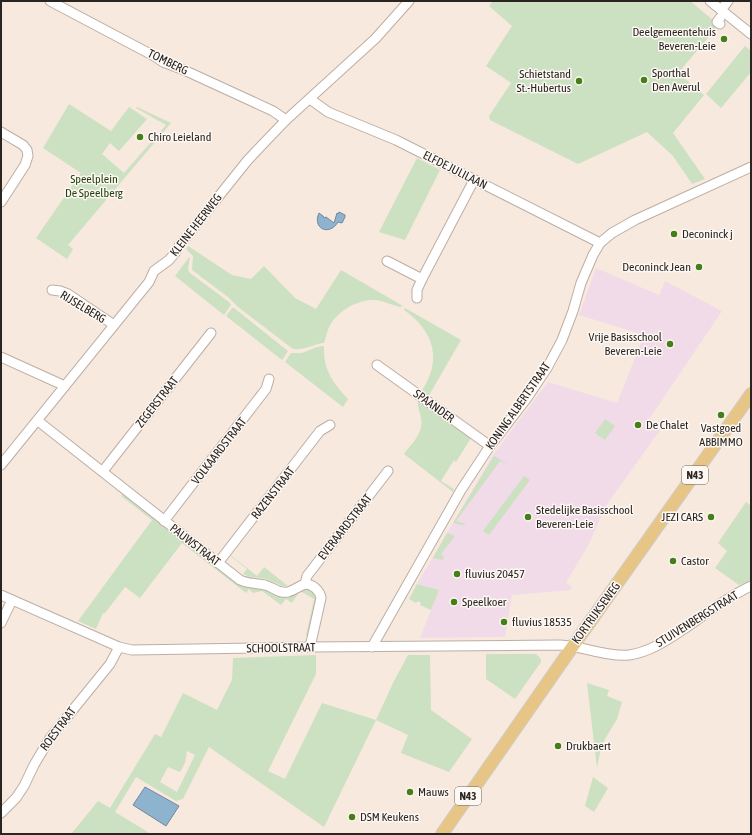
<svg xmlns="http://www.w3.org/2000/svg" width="752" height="835" viewBox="0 0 752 835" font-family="'Asap Condensed',sans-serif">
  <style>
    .education { fill: #f1dbe8 }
    .green { fill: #cce0c2; fill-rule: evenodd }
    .water { fill: #8eb3ce; stroke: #70889a }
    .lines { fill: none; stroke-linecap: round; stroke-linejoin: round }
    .minor-casing { stroke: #bcaea4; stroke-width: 11 }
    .major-casing { stroke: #d0cfce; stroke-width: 14 }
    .minor { stroke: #fff; stroke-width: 9 }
    .major { stroke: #e6c586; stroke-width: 12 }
    .poi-dot { fill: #467f19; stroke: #fef8f4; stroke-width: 1.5 }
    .labels { text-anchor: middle; stroke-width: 3; stroke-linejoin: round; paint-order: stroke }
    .shield { fill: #fef8f4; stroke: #6a6460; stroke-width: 1 }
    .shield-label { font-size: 11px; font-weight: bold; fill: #2a2521 }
    .poi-label { font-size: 12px; fill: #2a2521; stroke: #fef8f4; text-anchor: start }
    .street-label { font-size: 12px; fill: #2a2521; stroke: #fef8f4 }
    .park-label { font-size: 12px; fill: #1f3f0a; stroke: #fef8f4 }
  </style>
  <rect width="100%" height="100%" fill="#f8e9de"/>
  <!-- education -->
  <path class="education" d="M596,268L659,295L665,281L722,311L648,421L661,429L605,507L590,542L566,583L571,586V590L512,595L505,637L420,638L439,590L417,584L493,455L548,382L617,403L644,335L579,315Z"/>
  <!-- green -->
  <g class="green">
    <path d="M493,1H690L719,25L678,73L704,95L673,133L705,179L692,184L673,156L647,132L578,164L490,120L489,116L511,83L486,66L512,26L489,6Z"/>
    <path d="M745,46L751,51V72L721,108L706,94Z"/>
    <path d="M69,104L111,131L129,107L147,119L119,151L110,143L102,154L124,173L166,125L136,108L137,107L171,123L68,245L73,249L67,259L36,238L81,173L43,148Z"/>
    <path d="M417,158L440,170L405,240L379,232Z"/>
    <path d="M188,246L232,275L251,279L264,266L295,298L316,309L341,270L403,306L400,307C392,305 384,301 376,300C358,299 339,310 330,325C327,331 326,337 324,343C313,344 304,351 293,349L238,307L228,297L192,270L193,256L186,249Z"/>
    <path d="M190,256L188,270L190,273L229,302L231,305L224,315L175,276Z"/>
    <path d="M232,308H234L288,351L282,360L226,316Z"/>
    <path d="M405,308L461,340L428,397L421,392C443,360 434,331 404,310Z"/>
    <path d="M324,346C323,370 333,383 348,399L343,407L285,362L291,353H302L317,347Z"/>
    <path d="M418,400L471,438L456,462L454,460L441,481L454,489L453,492L404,454C412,443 424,433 421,418C420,411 417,407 418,400Z"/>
    <path d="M605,419L615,426L605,440L595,433Z"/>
    <path d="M494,456L509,465L500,461L456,521L466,524L462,525L453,523Z"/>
    <path d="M524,476L530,480L489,535L483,531Z"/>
    <path d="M124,493L251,587L309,588L317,596L308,636H306L314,599L300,591L292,603L286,599L281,605L262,591L253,593L249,589L246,593L182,543L140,598L125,587L105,613H103L96,629L78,621L152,520L121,496Z"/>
    <path d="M746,502L751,506V580L739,585L715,568L727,551L718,543Z"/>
    <path d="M447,533L455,536L441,554L444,557L443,560L433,558Z"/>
    <path d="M229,554L257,576L264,567L288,586C279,587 274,581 266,579C258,577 251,578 243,574L247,569L229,555Z"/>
    <path d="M417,584L439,590L431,610L420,605L421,603L418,601L416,603L409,599Z"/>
    <path d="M486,654H536L541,659V662L515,699L486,679Z"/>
    <path d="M316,655V674L268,771L285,779L322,703L376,720L324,827L209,747L183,799L176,801L136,777L115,812L151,834H71L98,801L110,808L155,734L161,737L183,693L217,710L232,680L233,658ZM187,751L195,755L177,792L160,782L168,767L180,772L185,763Z"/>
    <path d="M408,655H430L431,710L472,739L449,772L401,753L408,735L376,720L394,681Z"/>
    <path d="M587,683L609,690L607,696L622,702L617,719L605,739L600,753L597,768Z"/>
    <path d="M593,777L608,788L594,812L585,806Z"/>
  </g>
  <!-- water -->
  <g class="water">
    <path d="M339,212L345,215V217L342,223L338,222C329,237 312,228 319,213L323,216L324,218L326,217L334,223L337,213L338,214Z"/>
    <path d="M145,787L179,806L166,826L133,805Z"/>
  </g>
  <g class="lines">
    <!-- minor casing -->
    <g class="minor-casing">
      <g id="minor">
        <path d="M50,1L154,56L163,62L184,70L273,111L286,120"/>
        <path d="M710,1L751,34"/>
        <path d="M721,10L728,1"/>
        <path d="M720,18L717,22L720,24"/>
        <path d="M310,99L328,112L396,140L600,243"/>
        <path d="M1,132L23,145L27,150L28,156L25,165L1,202"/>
        <path d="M387,261L422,279"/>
        <path d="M52,290L60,291L68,294L114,325"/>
        <path d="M417,298V290L422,279L474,180"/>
        <path d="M1,357L65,386"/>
        <path d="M377,365L490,446"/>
        <path d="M38,421L240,580C249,584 256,583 265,585C273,587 279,594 288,592C295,590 299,586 305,584C313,584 320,591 321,598L310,647"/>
        <path d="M1,465L149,282L154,271L169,260L175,253L179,246L247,161L262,145L286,120L375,39L409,1"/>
        <path d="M103,471L211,333"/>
        <path d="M164,521L266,389L269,379"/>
        <path d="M218,563L320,431L330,425"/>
        <path d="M305,584L307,576L388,471"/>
        <path d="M1,595L119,647L132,650L310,647L560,645C583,646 606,657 629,655C650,652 667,640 684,629C706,614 727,597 751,586"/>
        <path d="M1,623L12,600"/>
        <path d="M372,647L461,490L490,446L527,398L547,368L562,340L573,311L581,283L593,255L600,243L612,233L635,220L751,167"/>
        <path d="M1,813L16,798L24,786L34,765L50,738L110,664L119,647"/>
      </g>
    </g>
    <!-- major casing -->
    <g class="major-casing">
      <path id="major" d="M442,834L573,646L751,394"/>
    </g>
    <!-- minor -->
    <use href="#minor" class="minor"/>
    <!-- major -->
    <use href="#major" class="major"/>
  </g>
  <!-- markers -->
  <g class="poi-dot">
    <circle cx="724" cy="39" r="4"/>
    <circle cx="644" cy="80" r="4"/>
    <circle cx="579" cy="81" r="4"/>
    <circle cx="140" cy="137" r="4"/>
    <circle cx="674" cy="234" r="4"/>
    <circle cx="699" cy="267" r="4"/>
    <circle cx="670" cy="344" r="4"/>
    <circle cx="721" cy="415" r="4"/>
    <circle cx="638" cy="425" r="4"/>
    <circle cx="528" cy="517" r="4"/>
    <circle cx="711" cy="517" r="4"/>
    <circle cx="673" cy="561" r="4"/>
    <circle cx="457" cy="574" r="4"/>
    <circle cx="454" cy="602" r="4"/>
    <circle cx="504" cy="622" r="4"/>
    <circle cx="558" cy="746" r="4"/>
    <circle cx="410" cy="792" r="4"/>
    <circle cx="352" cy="817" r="4"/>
  </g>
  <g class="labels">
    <!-- shield labels -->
    <g class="shield">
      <rect x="682" y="466" width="26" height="18" rx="3"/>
      <rect x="455" y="787" width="26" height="18" rx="3"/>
    </g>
    <g class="shield-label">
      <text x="695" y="479">N43</text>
      <text x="468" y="800">N43</text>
    </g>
    <!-- poi labels -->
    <g class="poi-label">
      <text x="716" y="36" text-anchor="end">Deelgemeentehuis<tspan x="716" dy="14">Beveren-Leie</tspan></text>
      <text x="652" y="77">Sporthal<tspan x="652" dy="14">Den Averul</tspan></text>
      <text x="571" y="78" text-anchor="end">Schietstand<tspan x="571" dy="14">St.-Hubertus</tspan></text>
      <text x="148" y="141">Chiro Leieland</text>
      <text x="682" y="238">Deconinck j</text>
      <text x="691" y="271" text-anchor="end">Deconinck Jean</text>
      <text x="662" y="341" text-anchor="end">Vrije Basisschool<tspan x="662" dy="14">Beveren-Leie</tspan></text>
      <text x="646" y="429">De Chalet</text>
      <text x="721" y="432" text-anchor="middle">Vastgoed<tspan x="721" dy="14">ABBIMMO</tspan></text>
      <text x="536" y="514">Stedelijke Basisschool<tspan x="536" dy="14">Beveren-Leie</tspan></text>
      <text x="703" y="521" text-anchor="end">JEZI CARS</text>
      <text x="681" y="565">Castor</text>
      <text x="465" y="578">fluvius 20457</text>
      <text x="462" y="606">Speelkoer</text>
      <text x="512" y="626">fluvius 18535</text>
      <text x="566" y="750">Drukbaert</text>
      <text x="418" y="796">Mauws</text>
      <text x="360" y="821">DSM Keukens</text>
    </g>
    <!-- street labels -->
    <g class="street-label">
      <text transform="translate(168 62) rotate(26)" y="4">TOMBERG</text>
      <text transform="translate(455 170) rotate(27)" y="4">ELFDE JULILAAN</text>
      <text transform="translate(196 225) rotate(-52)" y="4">KLEINE HEERWEG</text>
      <text transform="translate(83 307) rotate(31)" y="4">RIJSELBERG</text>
      <text transform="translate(157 402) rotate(-52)" y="4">ZEGERSTRAAT</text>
      <text transform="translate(434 406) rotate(36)" y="4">SPAANDER</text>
      <text transform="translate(518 406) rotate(-55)" y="4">KONING ALBERTSTRAAT</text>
      <text transform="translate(219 451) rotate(-52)" y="4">VOLKAARDSTRAAT</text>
      <text transform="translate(273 493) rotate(-52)" y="4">RAZENSTRAAT</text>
      <text transform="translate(345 527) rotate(-52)" y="4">EVERAARDSTRAAT</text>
      <text transform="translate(195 545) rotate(38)" y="4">PAUWSTRAAT</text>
      <text transform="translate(596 613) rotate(-54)" y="4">KORTRIJKSEWEG</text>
      <text transform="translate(697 619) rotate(-32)" y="4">STUIVENBERGSTRAAT</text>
      <text transform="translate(281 648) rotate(-1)" y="4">SCHOOLSTRAAT</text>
      <text transform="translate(58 729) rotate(-53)" y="4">ROESTRAAT</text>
    </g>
    <!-- park labels -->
    <g class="park-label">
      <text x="94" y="183">Speelplein<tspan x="94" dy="14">De Speelberg</tspan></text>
    </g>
  </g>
  <!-- border -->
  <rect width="752" height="835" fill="none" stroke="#2a2521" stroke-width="4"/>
</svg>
